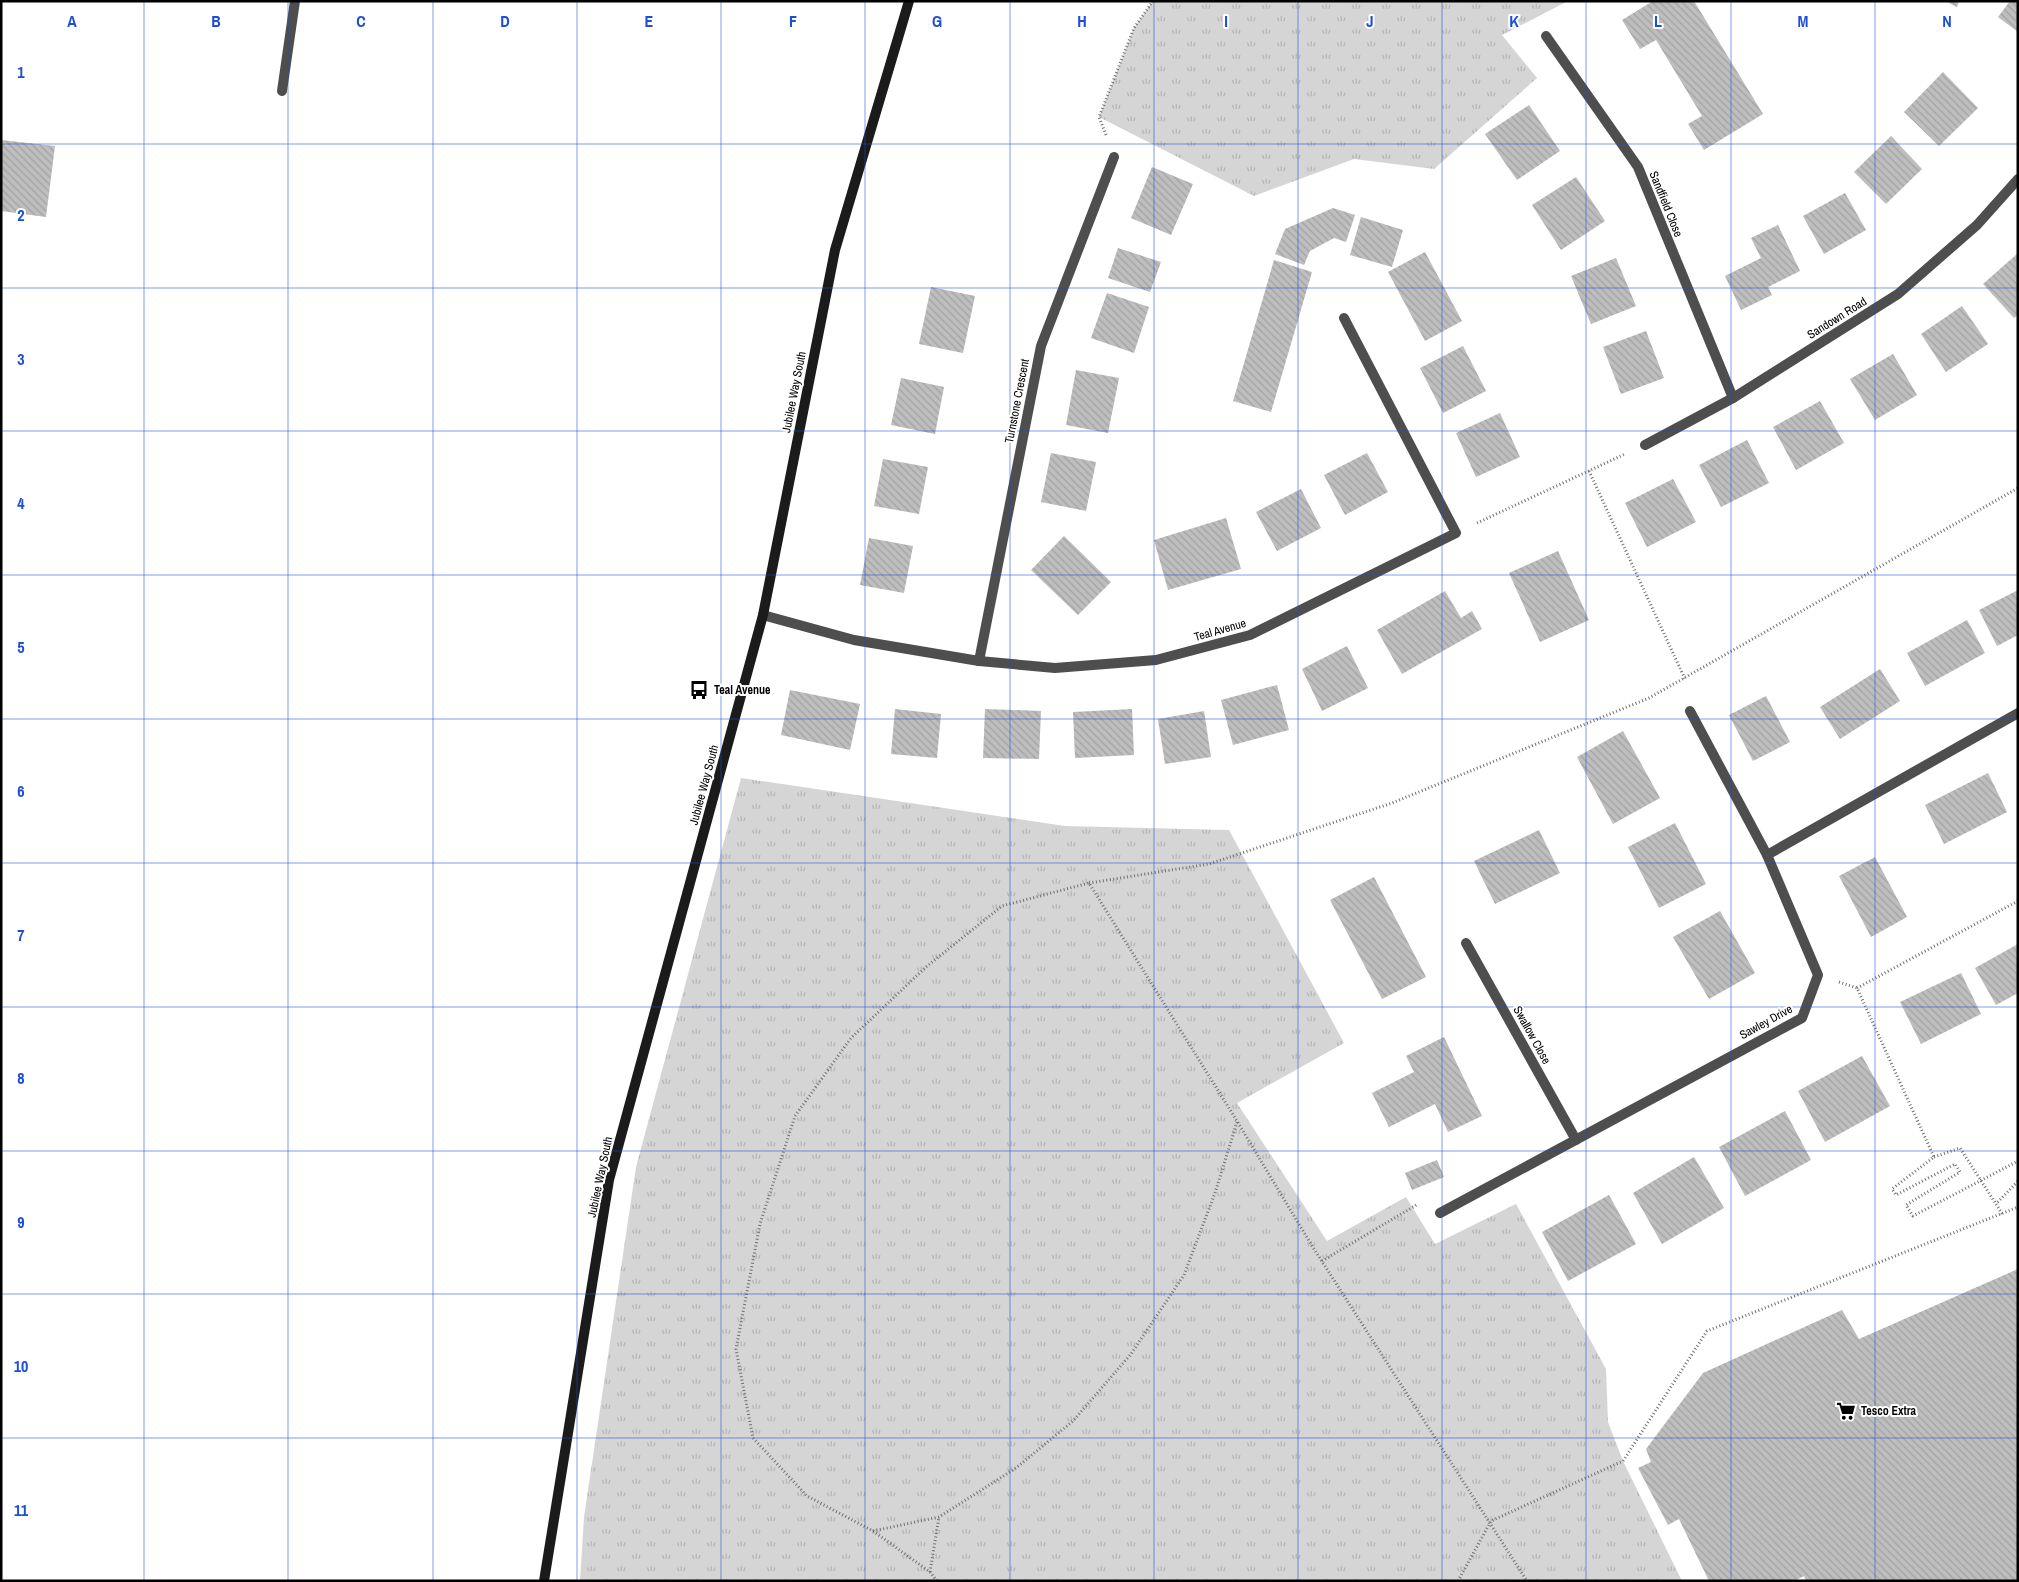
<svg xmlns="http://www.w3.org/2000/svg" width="2019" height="1582" viewBox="0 0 2019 1582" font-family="'Archivo Narrow',sans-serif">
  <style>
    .park { fill: url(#park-tufts) }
    .building { fill: url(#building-back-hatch) }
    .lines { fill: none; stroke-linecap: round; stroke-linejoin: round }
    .path { stroke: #707070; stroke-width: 3; stroke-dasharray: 1 2.5; stroke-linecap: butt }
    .lane { stroke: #4e4e4e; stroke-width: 10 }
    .street { stroke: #4e4e4e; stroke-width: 10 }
    .secondary { stroke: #1b1b1b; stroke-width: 10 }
    .grid { fill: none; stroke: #1d4ed8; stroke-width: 1; stroke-opacity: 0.55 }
    .labels { text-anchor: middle; stroke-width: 4; stroke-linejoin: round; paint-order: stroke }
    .street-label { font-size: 12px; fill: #000; stroke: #fff }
    .poi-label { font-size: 12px; font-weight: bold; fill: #000; stroke: #fff; text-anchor: start }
    .grid-label { font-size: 16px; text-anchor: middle; font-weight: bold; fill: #1d4ed8; stroke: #fff; stroke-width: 4; stroke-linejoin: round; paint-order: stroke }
  </style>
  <defs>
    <pattern id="park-tufts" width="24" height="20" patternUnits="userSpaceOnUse" patternTransform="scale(1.25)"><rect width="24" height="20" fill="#d5d5d5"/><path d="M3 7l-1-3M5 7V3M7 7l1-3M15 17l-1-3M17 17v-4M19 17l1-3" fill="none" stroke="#b5b5b5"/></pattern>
    <pattern id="building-back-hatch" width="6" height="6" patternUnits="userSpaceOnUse" patternTransform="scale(1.25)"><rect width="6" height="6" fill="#bebebe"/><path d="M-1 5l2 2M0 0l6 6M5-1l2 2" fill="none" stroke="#a2a2a2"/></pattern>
  </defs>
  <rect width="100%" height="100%" fill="#fff"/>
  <!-- park -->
  <g class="park">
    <path d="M1153,1H1568L1502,35L1537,78L1434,169L1354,159L1254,196L1099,117L1134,28Z"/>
    <path d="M741,778L1065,826L1229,830L1344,1043L1237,1103L1327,1241L1406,1197L1435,1244L1516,1204L1606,1369L1608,1422L1623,1461L1682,1581H580L584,1517L636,1167Z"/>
  </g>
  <!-- building -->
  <g class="building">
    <path d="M1653,1H1694L1763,114L1704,150L1688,124L1702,116L1656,40L1640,49L1622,20Z"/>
    <path d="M1945,1H1959L1957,7Z"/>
    <path d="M2010,1H2018V32L1998,17Z"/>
    <path d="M1943,72L1978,108L1939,146L1904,112Z"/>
    <path d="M1529,105L1560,151L1517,180L1485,134Z"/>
    <path d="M1891,136L1922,169L1886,204L1854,172Z"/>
    <path d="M1,140L55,146L46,217L1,211Z"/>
    <path d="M1152,167L1193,184L1171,235L1131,218Z"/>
    <path d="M1576,177L1605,221L1561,250L1532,205Z"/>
    <path d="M1845,193L1866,230L1824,254L1803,216Z"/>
    <path d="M1333,208L1355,215L1346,242L1334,238L1310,251L1304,265L1275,254L1285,229Z"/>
    <path d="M1361,217L1403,230L1392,267L1350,255Z"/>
    <path d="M1778,225L1800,271L1768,287L1772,295L1741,310L1725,276L1761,258L1751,238Z"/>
    <path d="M1118,248L1161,262L1150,292L1108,278Z"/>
    <path d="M1425,252L1462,321L1425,341L1388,272Z"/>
    <path d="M2018,253V315L2014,318L1983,284Z"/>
    <path d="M1616,258L1636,306L1591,324L1571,276Z"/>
    <path d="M1274,260L1312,272L1271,412L1233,401Z"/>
    <path d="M931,287L975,296L963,353L919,344Z"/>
    <path d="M1107,293L1149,307L1134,353L1091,338Z"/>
    <path d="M1962,306L1988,344L1946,372L1921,334Z"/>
    <path d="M1646,331L1664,378L1621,394L1603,347Z"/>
    <path d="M1463,346L1486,391L1443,413L1420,368Z"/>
    <path d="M1893,354L1917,395L1875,420L1850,379Z"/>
    <path d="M1076,370L1119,378L1108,433L1066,425Z"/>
    <path d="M901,378L944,387L935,434L891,425Z"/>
    <path d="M1820,401L1844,443L1796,470L1773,427Z"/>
    <path d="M1500,413L1520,457L1476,477L1456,433Z"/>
    <path d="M1747,440L1769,483L1721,507L1699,465Z"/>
    <path d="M1051,453L1096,462L1086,511L1041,502Z"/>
    <path d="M1367,453L1388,492L1345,515L1324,475Z"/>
    <path d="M883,459L928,467L919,514L874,506Z"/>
    <path d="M1673,479L1696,522L1647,547L1625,503Z"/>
    <path d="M1301,489L1321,528L1277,551L1256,512Z"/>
    <path d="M1226,518L1241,569L1168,590L1154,540Z"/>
    <path d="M1064,536L1111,582L1078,615L1031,570Z"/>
    <path d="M869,538L913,546L904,593L860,585Z"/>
    <path d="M1558,551L1589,620L1540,642L1509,573Z"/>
    <path d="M2018,590V635L1997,646L1979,610Z"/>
    <path d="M1445,591L1461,618L1472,611L1482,629L1402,674L1377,630Z"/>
    <path d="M1967,620L1985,653L1925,686L1907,653Z"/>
    <path d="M1347,646L1368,688L1322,711L1302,669Z"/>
    <path d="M1880,669L1900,701L1840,739L1820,707Z"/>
    <path d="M1277,685L1289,730L1233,745L1221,700Z"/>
    <path d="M790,690L860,704L850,750L781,735Z"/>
    <path d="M1766,696L1790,742L1753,761L1729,715Z"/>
    <path d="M895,709L941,714L937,758L891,754Z"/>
    <path d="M985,709L1041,711L1039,759L983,758Z"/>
    <path d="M1132,709L1134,755L1075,758L1073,712Z"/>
    <path d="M1204,711L1211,757L1165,764L1158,719Z"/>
    <path d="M1623,731L1660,798L1613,824L1577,757Z"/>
    <path d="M1988,773L2007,812L1944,844L1925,805Z"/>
    <path d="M1675,823L1706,884L1659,908L1628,847Z"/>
    <path d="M1539,830L1560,873L1495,904L1474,861Z"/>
    <path d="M1875,857L1907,917L1871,937L1839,876Z"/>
    <path d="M1374,877L1426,977L1382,999L1330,900Z"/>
    <path d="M1720,911L1755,973L1709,999L1673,937Z"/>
    <path d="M2018,944V993L1996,1005L1975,968Z"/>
    <path d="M1961,973L1981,1014L1921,1044L1900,1002Z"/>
    <path d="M1444,1037L1482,1116L1448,1132L1435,1104L1389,1127L1372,1093L1414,1072L1406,1056Z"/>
    <path d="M1862,1056L1890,1106L1825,1142L1798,1091Z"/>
    <path d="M1785,1111L1811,1160L1745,1196L1719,1147Z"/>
    <path d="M1694,1157L1724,1208L1662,1244L1633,1193Z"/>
    <path d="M1437,1160L1444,1177L1412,1190L1405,1173Z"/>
    <path d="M1609,1195L1636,1244L1568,1281L1542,1232Z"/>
    <path d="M2018,1269V1581H1806L1804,1576L1794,1581H1709L1679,1519L1668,1525L1638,1468L1651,1462L1646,1449L1703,1373L1842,1310L1859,1339Z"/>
  </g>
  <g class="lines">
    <!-- path -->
    <g class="path">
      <path d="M1106,135L1099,117L1134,28L1153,1"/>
      <path d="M1589,471L1685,679"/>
      <path d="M1477,523L1625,454"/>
      <path d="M1089,883L1209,864L1392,803L1649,698L2018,488"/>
      <path d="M1839,982L1857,988L1934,1157L1892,1189L1896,1195L1955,1164L1960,1172L1906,1205L1913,1216L2018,1161"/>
      <path d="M1857,988L2018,901"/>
      <path d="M1934,1157L1960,1148L1996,1204"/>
      <path d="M2002,1214L1996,1204L2018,1181"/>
      <path d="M1322,1261L1418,1204"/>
      <path d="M873,1531L939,1517L1016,1468L1073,1421L1131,1354L1184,1275L1215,1193L1237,1122"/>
      <path d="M930,1572L939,1517"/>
      <path d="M937,1581L930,1572L873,1531L807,1496L753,1438L736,1349L760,1224L795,1116L851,1038L926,967L1002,906L1089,883L1237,1121L1314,1249L1527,1581"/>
      <path d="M1458,1581L1491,1521L1623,1461L1707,1331L2018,1207"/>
    </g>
    <!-- lane -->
    <path class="lane" d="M282,91L295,1"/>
    <!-- street -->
    <g class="street">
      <path d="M1546,36L1638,167L1733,398"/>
      <path d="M1645,445L1733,398L1898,294L1977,225L2018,179"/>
      <path d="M763,615L854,640L979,661L1055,668L1156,660L1250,635L1456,533L1344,318"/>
      <path d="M979,661L1041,346L1114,157"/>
      <path d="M1690,711L1767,855"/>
      <path d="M1466,943L1576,1140"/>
      <path d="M1440,1213L1802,1018L1818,975L1767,855L2018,713"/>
    </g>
    <!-- secondary -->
    <path class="secondary" d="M544,1581L609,1180L763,615L835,250L909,1"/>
  </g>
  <!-- grid -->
  <path class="grid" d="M144,1V1581M288,1V1581M433,1V1581M577,1V1581M721,1V1581M865,1V1581M1010,1V1581M1154,1V1581M1298,1V1581M1442,1V1581M1586,1V1581M1731,1V1581M1875,1V1581M1,144H2018M1,288H2018M1,431H2018M1,575H2018M1,719H2018M1,863H2018M1,1007H2018M1,1151H2018M1,1294H2018M1,1438H2018"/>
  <!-- icons -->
  <defs>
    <g id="bus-bare" transform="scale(1.5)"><path d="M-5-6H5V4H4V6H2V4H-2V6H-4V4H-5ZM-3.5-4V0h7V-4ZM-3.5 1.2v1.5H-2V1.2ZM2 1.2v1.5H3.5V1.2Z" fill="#000" stroke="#fff" stroke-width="2.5" paint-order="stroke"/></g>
    <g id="supermarket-bare" transform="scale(1.5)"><path d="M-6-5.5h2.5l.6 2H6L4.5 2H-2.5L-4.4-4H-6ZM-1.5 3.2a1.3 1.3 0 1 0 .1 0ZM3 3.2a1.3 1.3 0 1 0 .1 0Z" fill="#000" stroke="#fff" stroke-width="2.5" paint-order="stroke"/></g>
  </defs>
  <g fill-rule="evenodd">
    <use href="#bus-bare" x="699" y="690"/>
    <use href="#supermarket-bare" x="1846" y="1411"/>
  </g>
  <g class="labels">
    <!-- street labels -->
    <g class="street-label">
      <text transform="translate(1666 204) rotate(68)" y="4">Sandfield Close</text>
      <text transform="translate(1837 318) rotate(-32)" y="4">Sandown Road</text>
      <text transform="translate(794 392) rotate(-79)" y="4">Jubilee Way South</text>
      <text transform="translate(1017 401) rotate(-79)" y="4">Turnstone Crescent</text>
      <text transform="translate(1220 630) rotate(-16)" y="4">Teal Avenue</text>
      <text transform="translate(704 785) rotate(-75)" y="4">Jubilee Way South</text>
      <text transform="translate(1766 1022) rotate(-29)" y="4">Sawley Drive</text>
      <text transform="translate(1532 1035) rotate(61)" y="4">Swallow Close</text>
      <text transform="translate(600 1177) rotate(-78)" y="4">Jubilee Way South</text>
    </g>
    <!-- poi labels -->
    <g class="poi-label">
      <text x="714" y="694">Teal Avenue</text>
      <text x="1861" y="1415">Tesco Extra</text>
    </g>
  </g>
  <g class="grid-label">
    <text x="72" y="27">A</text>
    <text x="216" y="27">B</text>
    <text x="361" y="27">C</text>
    <text x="505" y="27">D</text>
    <text x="649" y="27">E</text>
    <text x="793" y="27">F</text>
    <text x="937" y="27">G</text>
    <text x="1082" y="27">H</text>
    <text x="1226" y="27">I</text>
    <text x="1370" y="27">J</text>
    <text x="1514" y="27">K</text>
    <text x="1658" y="27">L</text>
    <text x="1803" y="27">M</text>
    <text x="1947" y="27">N</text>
    <text x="21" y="78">1</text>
    <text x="21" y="221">2</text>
    <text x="21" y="365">3</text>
    <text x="21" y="509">4</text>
    <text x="21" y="653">5</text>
    <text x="21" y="797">6</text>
    <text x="21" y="941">7</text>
    <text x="21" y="1084">8</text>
    <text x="21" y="1228">9</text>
    <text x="21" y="1372">10</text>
    <text x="21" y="1516">11</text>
  </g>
  <!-- border -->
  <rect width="2019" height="1582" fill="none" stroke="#000000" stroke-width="5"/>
</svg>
